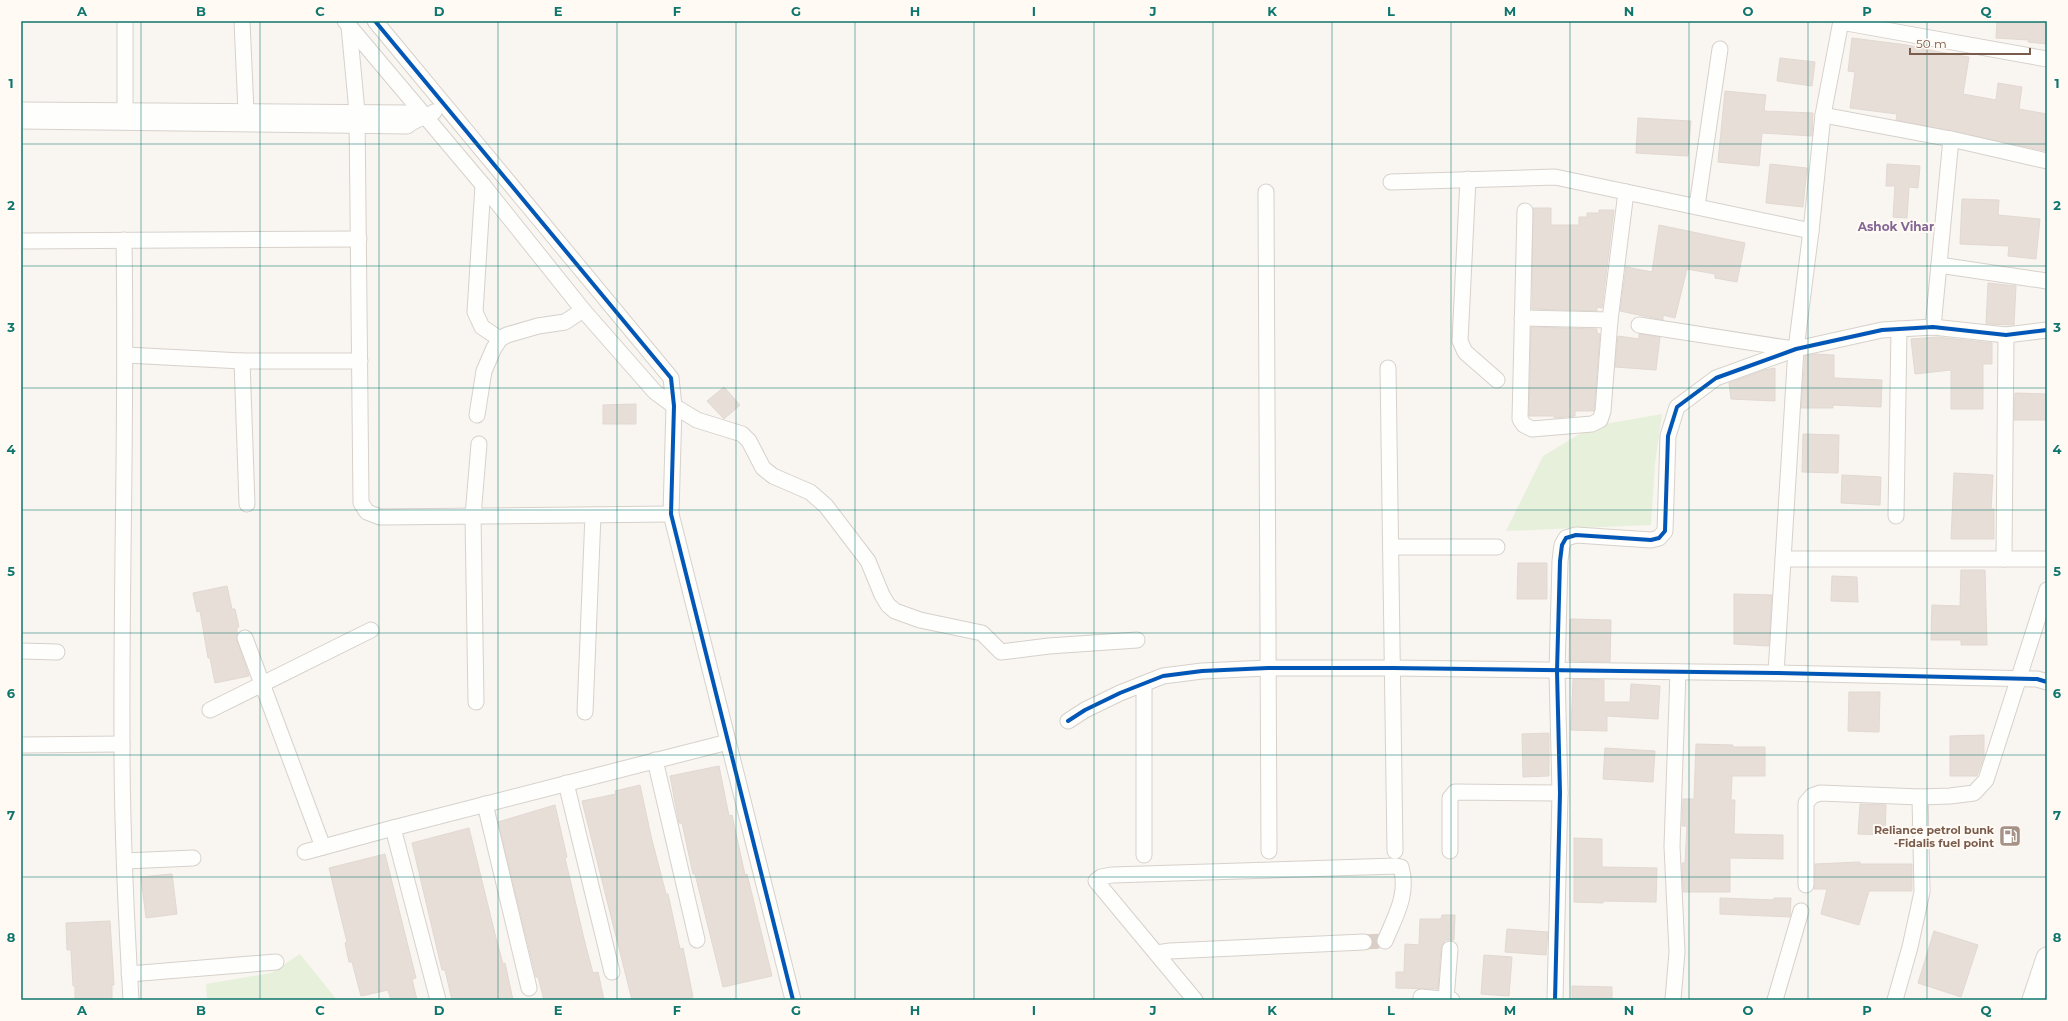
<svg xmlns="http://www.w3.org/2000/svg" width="2068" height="1021" viewBox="0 0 2068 1021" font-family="Montserrat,sans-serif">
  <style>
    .green { fill: #e7f0db }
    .building { fill: #e6ded7; stroke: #e2d8d2 }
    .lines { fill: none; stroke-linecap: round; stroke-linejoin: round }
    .street-tunnel { stroke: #d9cfc7; stroke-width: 15; stroke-dasharray: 15 8; stroke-linecap: butt }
    .street-casing { stroke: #d7d1cb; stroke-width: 17 }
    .secondary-casing { stroke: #d9d2cb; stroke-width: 23 }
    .street { stroke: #fefefd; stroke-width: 15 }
    .secondary { stroke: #fefefd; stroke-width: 21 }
    .cycleway-casing { stroke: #fffaf3; stroke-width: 6 }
    .cycleway { stroke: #0057b8; stroke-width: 4 }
    .grid { fill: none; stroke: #0f766e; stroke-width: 1; stroke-opacity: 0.55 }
    .labels { text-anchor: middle; stroke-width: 4; stroke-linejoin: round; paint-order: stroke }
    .poi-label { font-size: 11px; font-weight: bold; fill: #7a5c4d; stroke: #fffaf3; text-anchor: end }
    .neighbourhood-label { font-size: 12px; font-weight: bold; fill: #846695; stroke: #fffaf3 }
    .neatline { fill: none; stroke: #0f766e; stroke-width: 1.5 }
    .grid-label { font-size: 13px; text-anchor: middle; font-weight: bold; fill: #0f766e }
  </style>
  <rect width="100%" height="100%" fill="#f9f5f0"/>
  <!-- green -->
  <g class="green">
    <path d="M1662,414L1655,464L1651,525L1506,531L1543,456L1578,435L1605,424Z"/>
    <path d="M300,954L337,1000H207L206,984L271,973Z"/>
  </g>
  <!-- building -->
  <g class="building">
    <path d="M1997,21H2047V44L2028,42L2029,40L1996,38Z"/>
    <path d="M1852,38L1907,45L1939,52L1969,57L1963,94L1996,100L1998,83L2022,87L2019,109L2047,114L2046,151L1896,120L1897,114L1850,108L1855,72L1848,71Z"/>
    <path d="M1780,58L1815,62L1812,86L1777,81Z"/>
    <path d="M1725,91L1766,95L1764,111L1813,113L1812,136L1762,133L1759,166L1718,162Z"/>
    <path d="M1638,118L1691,121L1688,156L1636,153Z"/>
    <path d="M1770,164L1807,168L1803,207L1766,203Z"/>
    <path d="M1887,164L1920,166L1918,188L1909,187L1907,218L1893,217L1895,186H1886Z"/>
    <path d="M1962,199L1999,200L1998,215L2040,219L2036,259L2008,256L2009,246L1960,244Z"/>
    <path d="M1533,208H1551V225H1579V217H1587V213H1599V210H1614L1602,308L1597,307V311L1532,309Z"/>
    <path d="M1659,225L1745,243L1737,282L1715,278V274L1687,269L1675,318L1663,315V320L1620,311L1626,267L1652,272Z"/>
    <path d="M1988,283L2016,286L2014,325L1986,324Z"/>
    <path d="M1531,327L1597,329V333L1600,334L1594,411H1575V416L1554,418V416H1529Z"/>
    <path d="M1639,334L1660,337L1656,370L1615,367L1618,336L1639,339Z"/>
    <path d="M1937,337L1992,343V364H1983V409H1951V370L1915,374L1911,339Z"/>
    <path d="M1814,354L1834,355V378L1882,380L1881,407L1833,405V408H1801L1805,356Z"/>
    <path d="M1775,368V401L1731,399L1729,383L1764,370Z"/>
    <path d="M724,387L740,405L724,419L707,401Z"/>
    <path d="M2015,393L2047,394V420H2014Z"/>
    <path d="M636,404V424H603V405Z"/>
    <path d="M1803,434L1839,435L1838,473L1802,472Z"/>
    <path d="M1954,473L1993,475L1991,509H1994V539H1951Z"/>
    <path d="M1842,475L1881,477L1880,505L1841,503Z"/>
    <path d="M1518,563H1547V599H1517Z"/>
    <path d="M1961,570H1985L1987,645H1961V640H1931L1932,605L1960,606Z"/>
    <path d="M1832,576L1857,577L1858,602L1831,601Z"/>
    <path d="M227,586L232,609H235L239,627H237V641L249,676L215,683L210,658H208L200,611L197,612L193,593Z"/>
    <path d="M1734,594L1772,595L1769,646L1734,644Z"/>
    <path d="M1570,619L1611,620L1610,662L1569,661Z"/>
    <path d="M1573,679L1604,680V702H1630L1631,684L1660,686L1658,719L1607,716V731L1571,730Z"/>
    <path d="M1849,692H1880L1879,732L1848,731Z"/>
    <path d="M1549,733V776L1523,777L1522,734Z"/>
    <path d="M1984,735V757L1977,776H1950V736Z"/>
    <path d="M1696,744L1733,745V747H1765V776H1732L1731,800H1735L1734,834L1783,835V859L1730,858V892H1683L1682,863H1685L1687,826H1682L1683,799H1694Z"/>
    <path d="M1605,748L1655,751L1653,782L1603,779Z"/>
    <path d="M719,766L729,816L732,815L745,875L747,874L772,976L723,987L695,874H693L682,823H679L670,776Z"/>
    <path d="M640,785L651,836L666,894H668L680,949L683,948L693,997L679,1000H632L582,801L616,794L615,791Z"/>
    <path d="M1860,804L1886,805L1885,835L1858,834Z"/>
    <path d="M555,805L567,857L565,858L585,943L593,973L598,972L604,1000H544L538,977H536L498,822Z"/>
    <path d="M469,828L495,934L503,964L505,963L513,1000H452L445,970H442L412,843Z"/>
    <path d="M1574,838L1602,839V867L1657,868L1656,902L1604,901L1603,903L1574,902Z"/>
    <path d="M385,854L416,978L412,979L417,1000H391L388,990L361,996L352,962H349L345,943L347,942L329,868Z"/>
    <path d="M1860,862V864H1912V891H1869L1859,925L1821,914L1827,889H1814L1815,864Z"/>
    <path d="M172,874L177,914L146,918L141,877Z"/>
    <path d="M1720,898L1774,900V898H1791L1790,917L1720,914Z"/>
    <path d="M1442,915H1455L1454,940H1445L1441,948L1438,989L1396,988V972H1404L1405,944L1419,945L1420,919H1441Z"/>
    <path d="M110,921L114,985H112V1000H75V986H73L71,950H67L66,923Z"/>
    <path d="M1507,929L1548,932L1546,955L1505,952Z"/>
    <path d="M1934,931L1978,945L1961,997L1918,983Z"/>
    <path d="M1484,955L1512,957L1509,996L1481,994Z"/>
    <path d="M1572,986L1612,987V1000H1572Z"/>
  </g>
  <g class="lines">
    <!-- street-tunnel -->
    <path class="street-tunnel" d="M1364,942L1385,941"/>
    <!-- street casing -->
    <g class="street-casing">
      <g id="street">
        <path d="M242,21L246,112"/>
        <path d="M345,21L483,185L583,310L655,392L674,406L697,420L742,434L749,441L763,468L773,476L810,492L826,506L868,561L882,595L888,605L895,611L920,620L982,633L1001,652L1049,646L1137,640"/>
        <path d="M375,21L671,378L674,406L671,514L793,1000"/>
        <path d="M1841,22L2047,59"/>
        <path d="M349,26L357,112L361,503L367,512L380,517L671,514"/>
        <path d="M21,110L407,113L414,120"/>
        <path d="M125,111V21"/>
        <path d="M1823,115L1951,139L2047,161"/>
        <path d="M21,121L407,126C415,119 425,118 434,112"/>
        <path d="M1468,179L1460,341L1465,352L1497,380"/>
        <path d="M1391,182L1555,177L1811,231"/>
        <path d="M483,185L475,312L482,327L500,339"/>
        <path d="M1266,192L1269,851"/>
        <path d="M1697,206L1720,49"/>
        <path d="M1525,211L1520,419L1524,425L1532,429L1592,424L1600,420L1603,411L1610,320L1626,192"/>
        <path d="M124,240C127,408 121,576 122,744C122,829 126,915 131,1000"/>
        <path d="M21,241L359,239"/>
        <path d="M1939,265L2047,281"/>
        <path d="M1522,318L1610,320"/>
        <path d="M1639,325L1793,349"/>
        <path d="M1933,327L1951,139"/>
        <path d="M126,355L242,361H360"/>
        <path d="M242,361L247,504"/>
        <path d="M1388,368L1395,851"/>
        <path d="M477,415L484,371L494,348L500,339L507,335L538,326L565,322L583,310"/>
        <path d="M1896,516L1899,329"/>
        <path d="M1391,547H1497"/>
        <path d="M1783,559H2047"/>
        <path d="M2004,559L2006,335"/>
        <path d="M245,638L323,847"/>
        <path d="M21,651L57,652"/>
        <path d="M1776,673L1796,349L1811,231L1823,115L1841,21"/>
        <path d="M1144,684V855"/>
        <path d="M476,702L473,516L479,444"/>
        <path d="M210,710L371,630"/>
        <path d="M585,712L593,515"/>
        <path d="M1068,721L1085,710L1120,693L1163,676L1202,671L1268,668H1393L1776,673L2037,679L2047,682"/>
        <path d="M21,745L122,744"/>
        <path d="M655,760L697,940"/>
        <path d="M566,783L612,972"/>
        <path d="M485,804L529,988"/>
        <path d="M1450,851V798L1455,792L1560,793"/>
        <path d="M305,852L393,828"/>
        <path d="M125,861L193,858"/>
        <path d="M1806,885V803L1812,796L1820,793L1920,797L1950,796L1974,793L1986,780L2047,590"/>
        <path d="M1157,953L1170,951L1364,942"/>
        <path d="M129,974L276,962"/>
        <path d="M1421,997L1452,1000"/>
        <path d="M1446,999L1450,949"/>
        <path d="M438,1000L393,828L728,742"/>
        <path d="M1195,1000L1096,881L1101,877L1112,875L1396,866L1401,867C1409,894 1395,917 1385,941"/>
        <path d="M1555,1000L1560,793L1557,671L1560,561L1562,545L1566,538L1576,535L1651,540L1659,538L1665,531L1668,436L1677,407L1716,378L1796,349L1882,330L1933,327L2006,335L2047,330"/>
        <path d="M1673,1000L1677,952L1672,846L1678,672"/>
        <path d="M1775,1000L1801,911"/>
        <path d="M1895,1000L1910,947L1922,892L1920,797"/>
      </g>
    </g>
    <!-- secondary casing -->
    <g class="secondary-casing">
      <path id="secondary" d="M2033,1000L2047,958"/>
    </g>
    <!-- street -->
    <use href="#street" class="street"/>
    <!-- secondary -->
    <use href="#secondary" class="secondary"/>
    <!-- cycleway casing -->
    <g class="cycleway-casing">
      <g id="cycleway">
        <path d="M375,21L671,378L674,406L671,514L793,1000"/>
        <path d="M1068,721L1085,710L1120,693L1163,676L1202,671L1268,668H1393L1776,673L2037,679L2047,682"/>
        <path d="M1555,1000L1560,793L1557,671L1560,561L1562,545L1566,538L1576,535L1651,540L1659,538L1665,531L1668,436L1677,407L1716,378L1796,349L1882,330L1933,327L2006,335L2047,330"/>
      </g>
    </g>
    <!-- cycleway -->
    <use href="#cycleway" class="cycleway"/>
  </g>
  <!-- grid -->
  <path class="grid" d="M141,21V1000M260,21V1000M379,21V1000M498,21V1000M617,21V1000M736,21V1000M855,21V1000M974,21V1000M1094,21V1000M1213,21V1000M1332,21V1000M1451,21V1000M1570,21V1000M1689,21V1000M1808,21V1000M1927,21V1000M21,144H2047M21,266H2047M21,388H2047M21,510H2047M21,633H2047M21,755H2047M21,877H2047"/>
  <!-- icons -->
  <defs>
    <g id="fuel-square" transform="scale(1.15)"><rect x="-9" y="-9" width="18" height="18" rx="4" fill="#a69286" stroke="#fffaf3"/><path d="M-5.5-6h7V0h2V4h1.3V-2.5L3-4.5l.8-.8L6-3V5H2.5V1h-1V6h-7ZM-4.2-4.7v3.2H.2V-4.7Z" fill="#fff"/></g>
  </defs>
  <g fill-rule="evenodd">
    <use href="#fuel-square" x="2010" y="836"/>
  </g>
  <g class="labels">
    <!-- poi labels -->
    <g class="poi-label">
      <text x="1994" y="834">Reliance petrol bunk<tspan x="1994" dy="13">-Fidalis fuel point</tspan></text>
    </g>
    <!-- neighbourhood labels -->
    <g class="neighbourhood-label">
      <text x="1896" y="231">Ashok Vihar</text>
    </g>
  </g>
  <!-- border -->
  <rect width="2068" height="1021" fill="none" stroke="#fffaf3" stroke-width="44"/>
  <!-- scale -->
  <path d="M1910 48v6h120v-6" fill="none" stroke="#7a5c4d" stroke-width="2"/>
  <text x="1916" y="48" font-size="12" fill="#7a5c4d" stroke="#fffaf3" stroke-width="3" paint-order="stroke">50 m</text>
  <rect x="22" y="22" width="2024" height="977" class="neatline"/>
  <g class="grid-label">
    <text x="82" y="16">A</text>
    <text x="201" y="16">B</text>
    <text x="320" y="16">C</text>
    <text x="439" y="16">D</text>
    <text x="558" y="16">E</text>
    <text x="677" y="16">F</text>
    <text x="796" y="16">G</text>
    <text x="915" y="16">H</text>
    <text x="1034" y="16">I</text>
    <text x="1153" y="16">J</text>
    <text x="1272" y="16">K</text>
    <text x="1391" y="16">L</text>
    <text x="1510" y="16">M</text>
    <text x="1629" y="16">N</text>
    <text x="1748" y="16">O</text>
    <text x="1867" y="16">P</text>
    <text x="1986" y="16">Q</text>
    <text x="11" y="88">1</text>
    <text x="2057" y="88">1</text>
    <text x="11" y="210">2</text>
    <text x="2057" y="210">2</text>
    <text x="11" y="332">3</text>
    <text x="2057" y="332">3</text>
    <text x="11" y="454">4</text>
    <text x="2057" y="454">4</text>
    <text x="11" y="576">5</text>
    <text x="2057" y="576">5</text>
    <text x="11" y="698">6</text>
    <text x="2057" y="698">6</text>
    <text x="11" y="820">7</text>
    <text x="2057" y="820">7</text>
    <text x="11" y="942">8</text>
    <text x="2057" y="942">8</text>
    <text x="82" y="1015">A</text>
    <text x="201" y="1015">B</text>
    <text x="320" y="1015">C</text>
    <text x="439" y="1015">D</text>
    <text x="558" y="1015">E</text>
    <text x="677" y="1015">F</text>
    <text x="796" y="1015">G</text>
    <text x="915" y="1015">H</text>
    <text x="1034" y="1015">I</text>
    <text x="1153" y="1015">J</text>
    <text x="1272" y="1015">K</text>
    <text x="1391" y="1015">L</text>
    <text x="1510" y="1015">M</text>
    <text x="1629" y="1015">N</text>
    <text x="1748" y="1015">O</text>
    <text x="1867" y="1015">P</text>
    <text x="1986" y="1015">Q</text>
  </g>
</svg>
